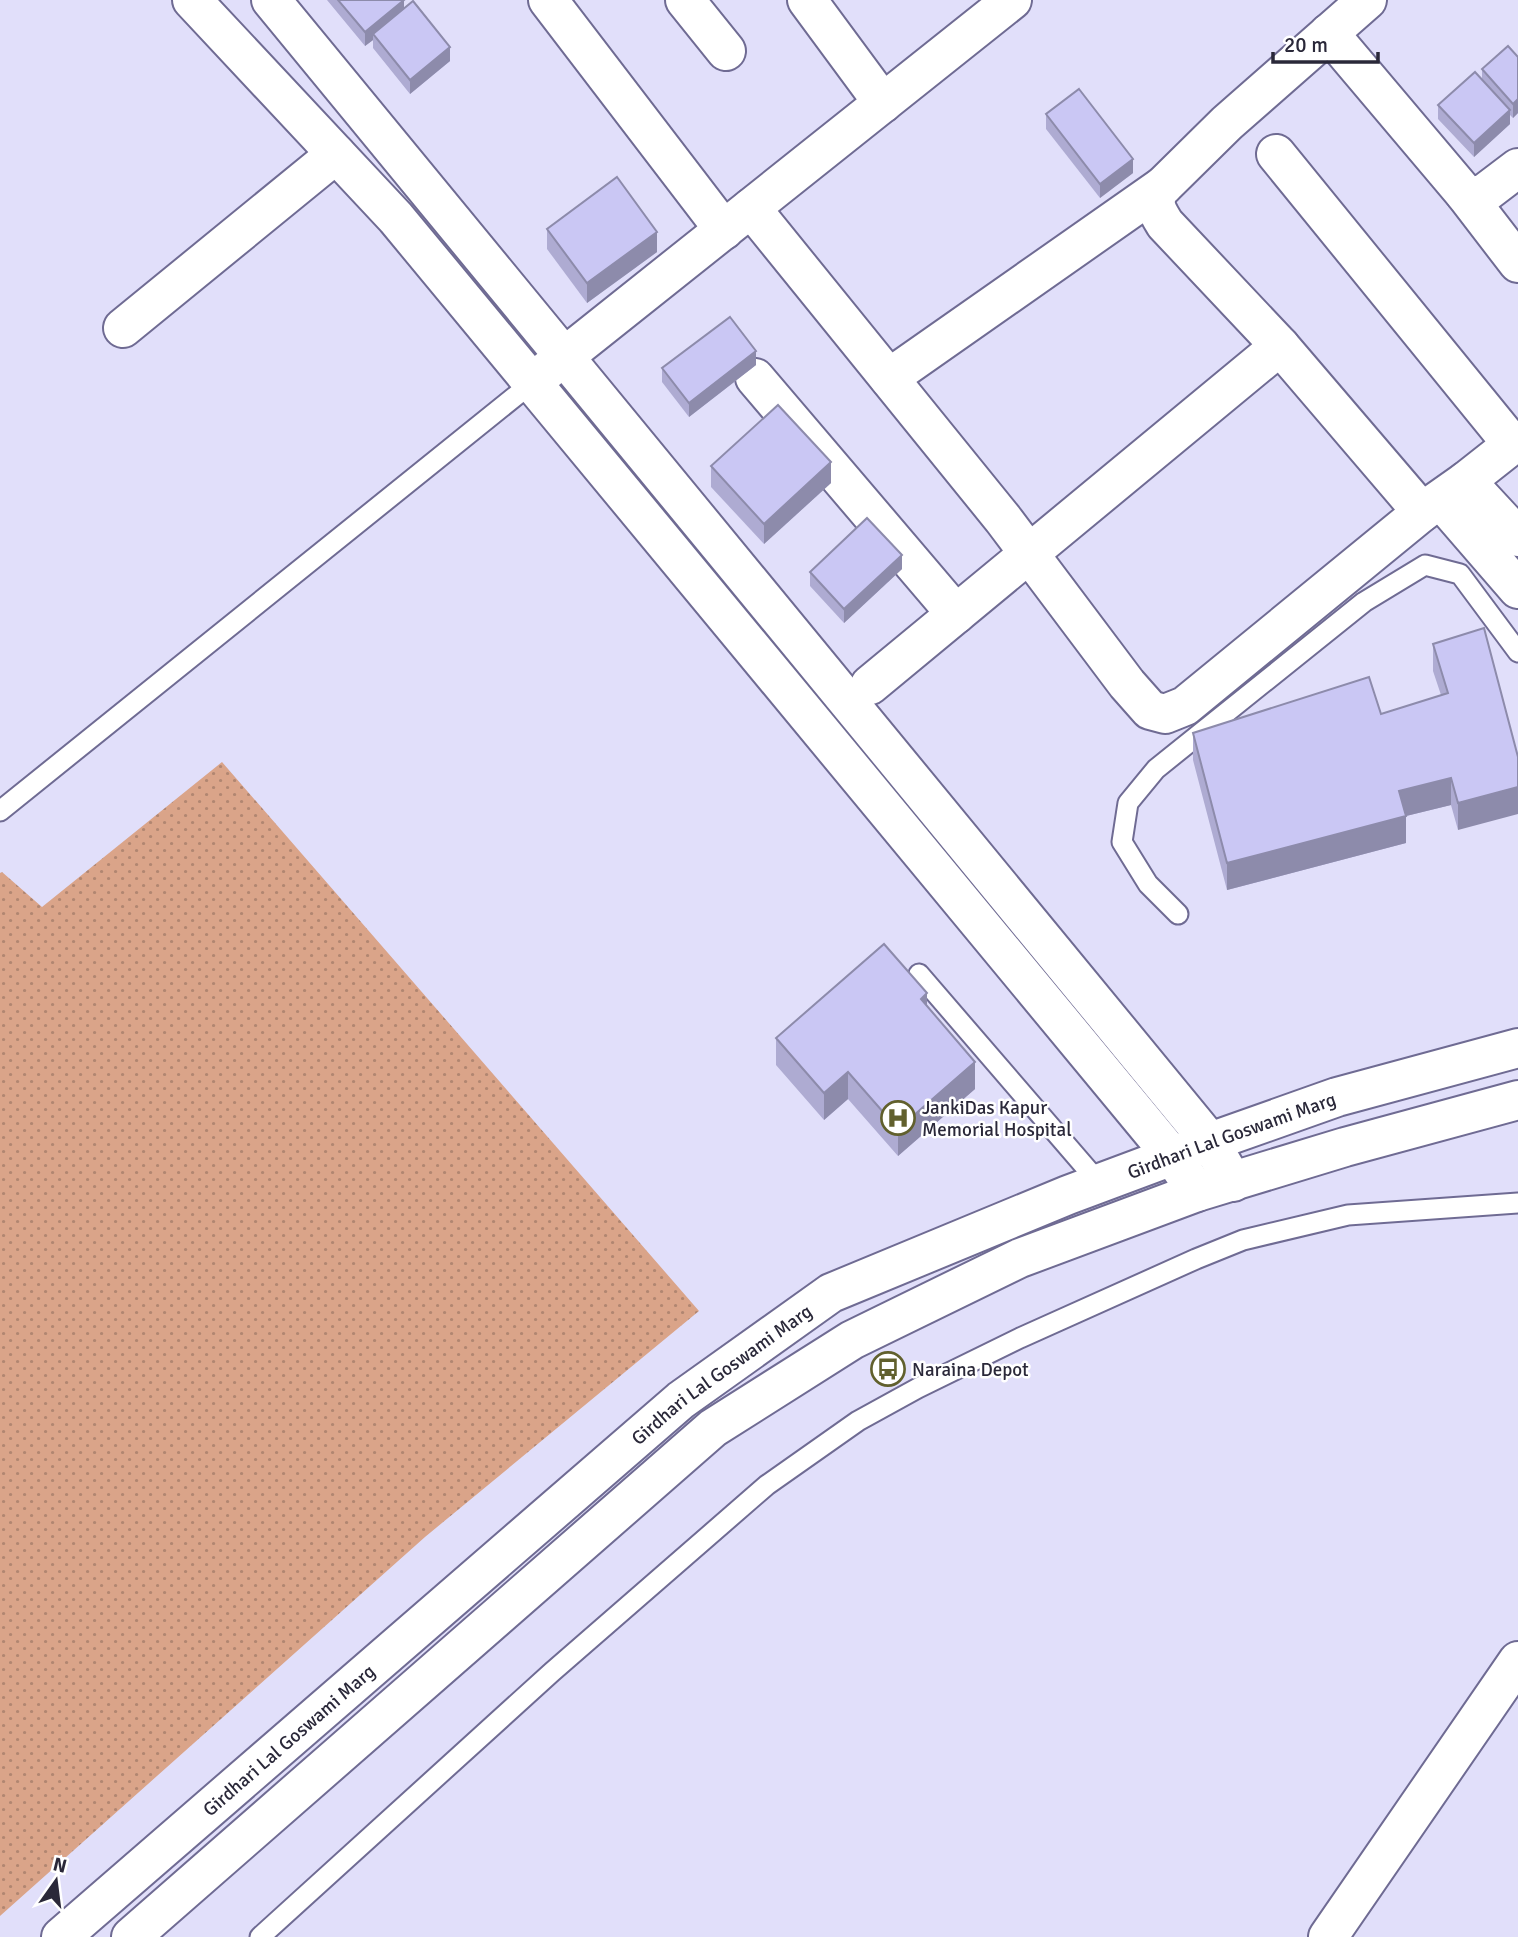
<svg xmlns="http://www.w3.org/2000/svg" width="1518" height="1937" viewBox="0 0 1518 1937" font-family="Signika,sans-serif">
  <style>
    .park { fill: url(#park-dots) }
    .lines { fill: none; stroke-linecap: round; stroke-linejoin: round }
    .lane-casing { stroke: #6f6b93; stroke-width: 23 }
    .street-casing { stroke: #6f6b93; stroke-width: 42 }
    .secondary-casing { stroke: #6f6b93; stroke-width: 42 }
    .lane { stroke: #fff; stroke-width: 19 }
    .street { stroke: #fff; stroke-width: 38 }
    .secondary { stroke: #fff; stroke-width: 38 }
    .wall { fill: #aeabd2 }
    .shaded-wall { fill: #8d8bab }
    .building { fill: #cac7f4; stroke: #8d8bab; stroke-width: 2 }
    .labels { text-anchor: middle; stroke-width: 5; stroke-linejoin: round; paint-order: stroke }
    .poi-label { font-size: 19px; fill: #2a2839; stroke: #fff; text-anchor: start }
    .street-label { font-size: 19px; fill: #2a2839; stroke: #fff }
  </style>
  <defs>
    <pattern id="park-dots" width="8" height="8" patternUnits="userSpaceOnUse" patternTransform="scale(1.75)"><rect width="8" height="8" fill="#daa489"/><path d="M2 2h.1M6 6h.1" fill="none" stroke="#b18671" stroke-width="1.8" stroke-linecap="round"/></pattern>
  </defs>
  <rect width="100%" height="100%" fill="#e1dffa"/>
  <!-- park -->
  <path class="park" d="M222,762L699,1311L425,1537L0,1916V873L2,872L42,907Z"/>
  <g class="lines">
    <!-- lane casing -->
    <g class="lane-casing">
      <g id="lane">
        <path d="M0,811L533,382"/>
        <path d="M1178,914L1148,884L1122,842L1128,803L1156,769L1364,602L1425,565L1460,574L1518,652"/>
        <path d="M919,974L1100,1184"/>
        <path d="M260,1937L552,1672L767,1485L858,1421L918,1388L1020,1338L1196,1259L1243,1240L1348,1215L1518,1203"/>
      </g>
    </g>
    <!-- street casing -->
    <g class="street-casing">
      <g id="street">
        <path d="M192,0L396,218L1173,1157L1197,1192"/>
        <path d="M271,0L1210,1142L1233,1182"/>
        <path d="M548,0L724,230"/>
        <path d="M685,0L726,51"/>
        <path d="M807,0L883,103"/>
        <path d="M1329,33L1465,194L1481,196L1518,168"/>
        <path d="M1276,154L1512,444"/>
        <path d="M1465,194L1518,263"/>
        <path d="M751,208L1003,519L1127,684L1150,710L1165,714L1185,706L1422,512L1466,481L1518,440"/>
        <path d="M123,328L336,154"/>
        <path d="M1280,346L1165,224C1157,211 1153,205 1158,191L1227,123L1367,0"/>
        <path d="M545,372L1012,0"/>
        <path d="M755,378L956,614"/>
        <path d="M889,378L1163,186"/>
        <path d="M1466,481L1518,537"/>
        <path d="M1441,500L1518,589"/>
        <path d="M870,685L1280,346L1422,512"/>
        <path d="M1328,1937L1518,1661"/>
      </g>
    </g>
    <!-- secondary casing -->
    <g class="secondary-casing">
      <g id="secondary">
        <path id="s1" d="M61,1937L681,1400L831,1293L1068,1195L1210,1142L1337,1097L1518,1048"/>
        <path d="M131,1937L713,1428L852,1340L1020,1258L1197,1192L1345,1147L1518,1100"/>
      </g>
    </g>
    <!-- lane -->
    <use href="#lane" class="lane"/>
    <!-- street -->
    <use href="#street" class="street"/>
    <!-- secondary -->
    <use href="#secondary" class="secondary"/>
  </g>
  <!-- wall -->
  <g class="wall">
    <path d="M327,0H404V8L450,61L410,94L373,48V40L365,46Z"/>
    <path d="M1518,57V113L1513,118L1510,115V124L1474,157L1438,119V105L1482,79V69Z"/>
    <path d="M1046,114L1133,173L1100,198L1046,129Z"/>
    <path d="M547,229L657,252L587,303L547,249Z"/>
    <path d="M756,365L689,417L662,382V368Z"/>
    <path d="M711,466L831,483L764,544L711,487Z"/>
    <path d="M902,569L844,623L810,586V572Z"/>
    <path d="M1484,628L1458,830L1451,805L1406,816V843L1227,890L1193,760V733L1381,714L1441,695L1433,671V644Z"/>
    <path d="M927,1007L975,1089L898,1156L848,1099L824,1120L776,1065V1038Z"/>
  </g>
  <!-- shaded-wall -->
  <g class="shaded-wall">
    <path d="M404,0V14L373,34V40L365,46V32Z"/>
    <path d="M450,47V61L410,94V80Z"/>
    <path d="M1518,99V113L1513,118V104Z"/>
    <path d="M1510,110V124L1474,157V143Z"/>
    <path d="M1133,159V173L1100,198V184Z"/>
    <path d="M657,232V252L587,303V283Z"/>
    <path d="M756,351V365L689,417V403Z"/>
    <path d="M831,462V483L764,544V524Z"/>
    <path d="M902,555V569L844,623V609Z"/>
    <path d="M1451,778V805L1406,816V843L1227,890V863L1399,791Z"/>
    <path d="M1518,787V814L1458,830V803Z"/>
    <path d="M927,993V1020L921,999Z"/>
    <path d="M975,1062V1089L898,1156V1129Z"/>
    <path d="M848,1072V1099L824,1120V1093Z"/>
  </g>
  <!-- building -->
  <g class="building">
    <path d="M338,0H404L365,32Z"/>
    <path d="M413,1L450,47L410,80L373,34Z"/>
    <path d="M1508,46L1518,57V99L1513,104L1482,69Z"/>
    <path d="M1475,72L1510,110L1474,143L1438,105Z"/>
    <path d="M1079,89L1133,159L1100,184L1046,114Z"/>
    <path d="M617,177L657,232L587,283L547,229Z"/>
    <path d="M730,317L756,351L689,403L662,368Z"/>
    <path d="M778,405L831,462L764,524L711,466Z"/>
    <path d="M867,518L902,555L844,609L810,572Z"/>
    <path d="M1484,628L1518,757V787L1458,803L1451,778L1399,791L1406,816L1227,863L1193,733L1369,677L1381,714L1448,693L1433,644Z"/>
    <path d="M884,944L927,993L921,999L975,1062L898,1129L848,1072L824,1093L776,1038Z"/>
  </g>
  <!-- icons -->
  <defs>
    <g id="hospital-ring" transform="scale(1.75)"><circle r="9.5" fill="#fff" stroke="#61602d" stroke-width="1.5"/><path d="M-5-5h3v3.5h4V-5h3V5h-3V1.5h-4V5h-3Z" fill="#61602d"/></g>
    <g id="bus-ring" transform="scale(1.75)"><circle r="9.5" fill="#fff" stroke="#61602d" stroke-width="1.5"/><path d="M-5-6H5V4H4V6H2V4H-2V6H-4V4H-5ZM-3.5-4V0h7V-4ZM-3.5 1.2v1.5H-2V1.2ZM2 1.2v1.5H3.5V1.2Z" fill="#61602d"/></g>
  </defs>
  <g fill-rule="evenodd">
    <use href="#hospital-ring" x="898" y="1118"/>
    <use href="#bus-ring" x="888" y="1369"/>
  </g>
  <g class="labels">
    <!-- poi labels -->
    <g class="poi-label">
      <text x="922" y="1114">JankiDas Kapur<tspan x="922" dy="22">Memorial Hospital</tspan></text>
      <text x="912" y="1376">Naraina Depot</text>
    </g>
    <!-- street labels -->
    <g class="street-label">
      <text dy="7" stroke="none"><textPath href="#s1" startOffset="1435">Girdhari Lal Goswami Marg</textPath></text>
      <text dy="7" stroke="none"><textPath href="#s1" startOffset="868">Girdhari Lal Goswami Marg</textPath></text>
      <text dy="7" stroke="none"><textPath href="#s1" startOffset="301">Girdhari Lal Goswami Marg</textPath></text>
    </g>
  </g>
  <!-- north arrow -->
  <g transform="translate(56 1881) rotate(14)" stroke="#ffffff" stroke-width="5" paint-order="stroke">
  <path d="M0-5L12 26L0 18L-12 26Z" fill="#2a2839"/>
  <text y="-10" font-size="19" font-weight="bold" text-anchor="middle" fill="#2a2839">N</text>
  </g>
  <!-- scale -->
  <path d="M1273 52v10h105v-10" fill="none" stroke="#2a2839" stroke-width="3.5"/>
  <text x="1284" y="52" font-size="21" fill="#2a2839" stroke="#ffffff" stroke-width="5" paint-order="stroke">20 m</text>
</svg>
